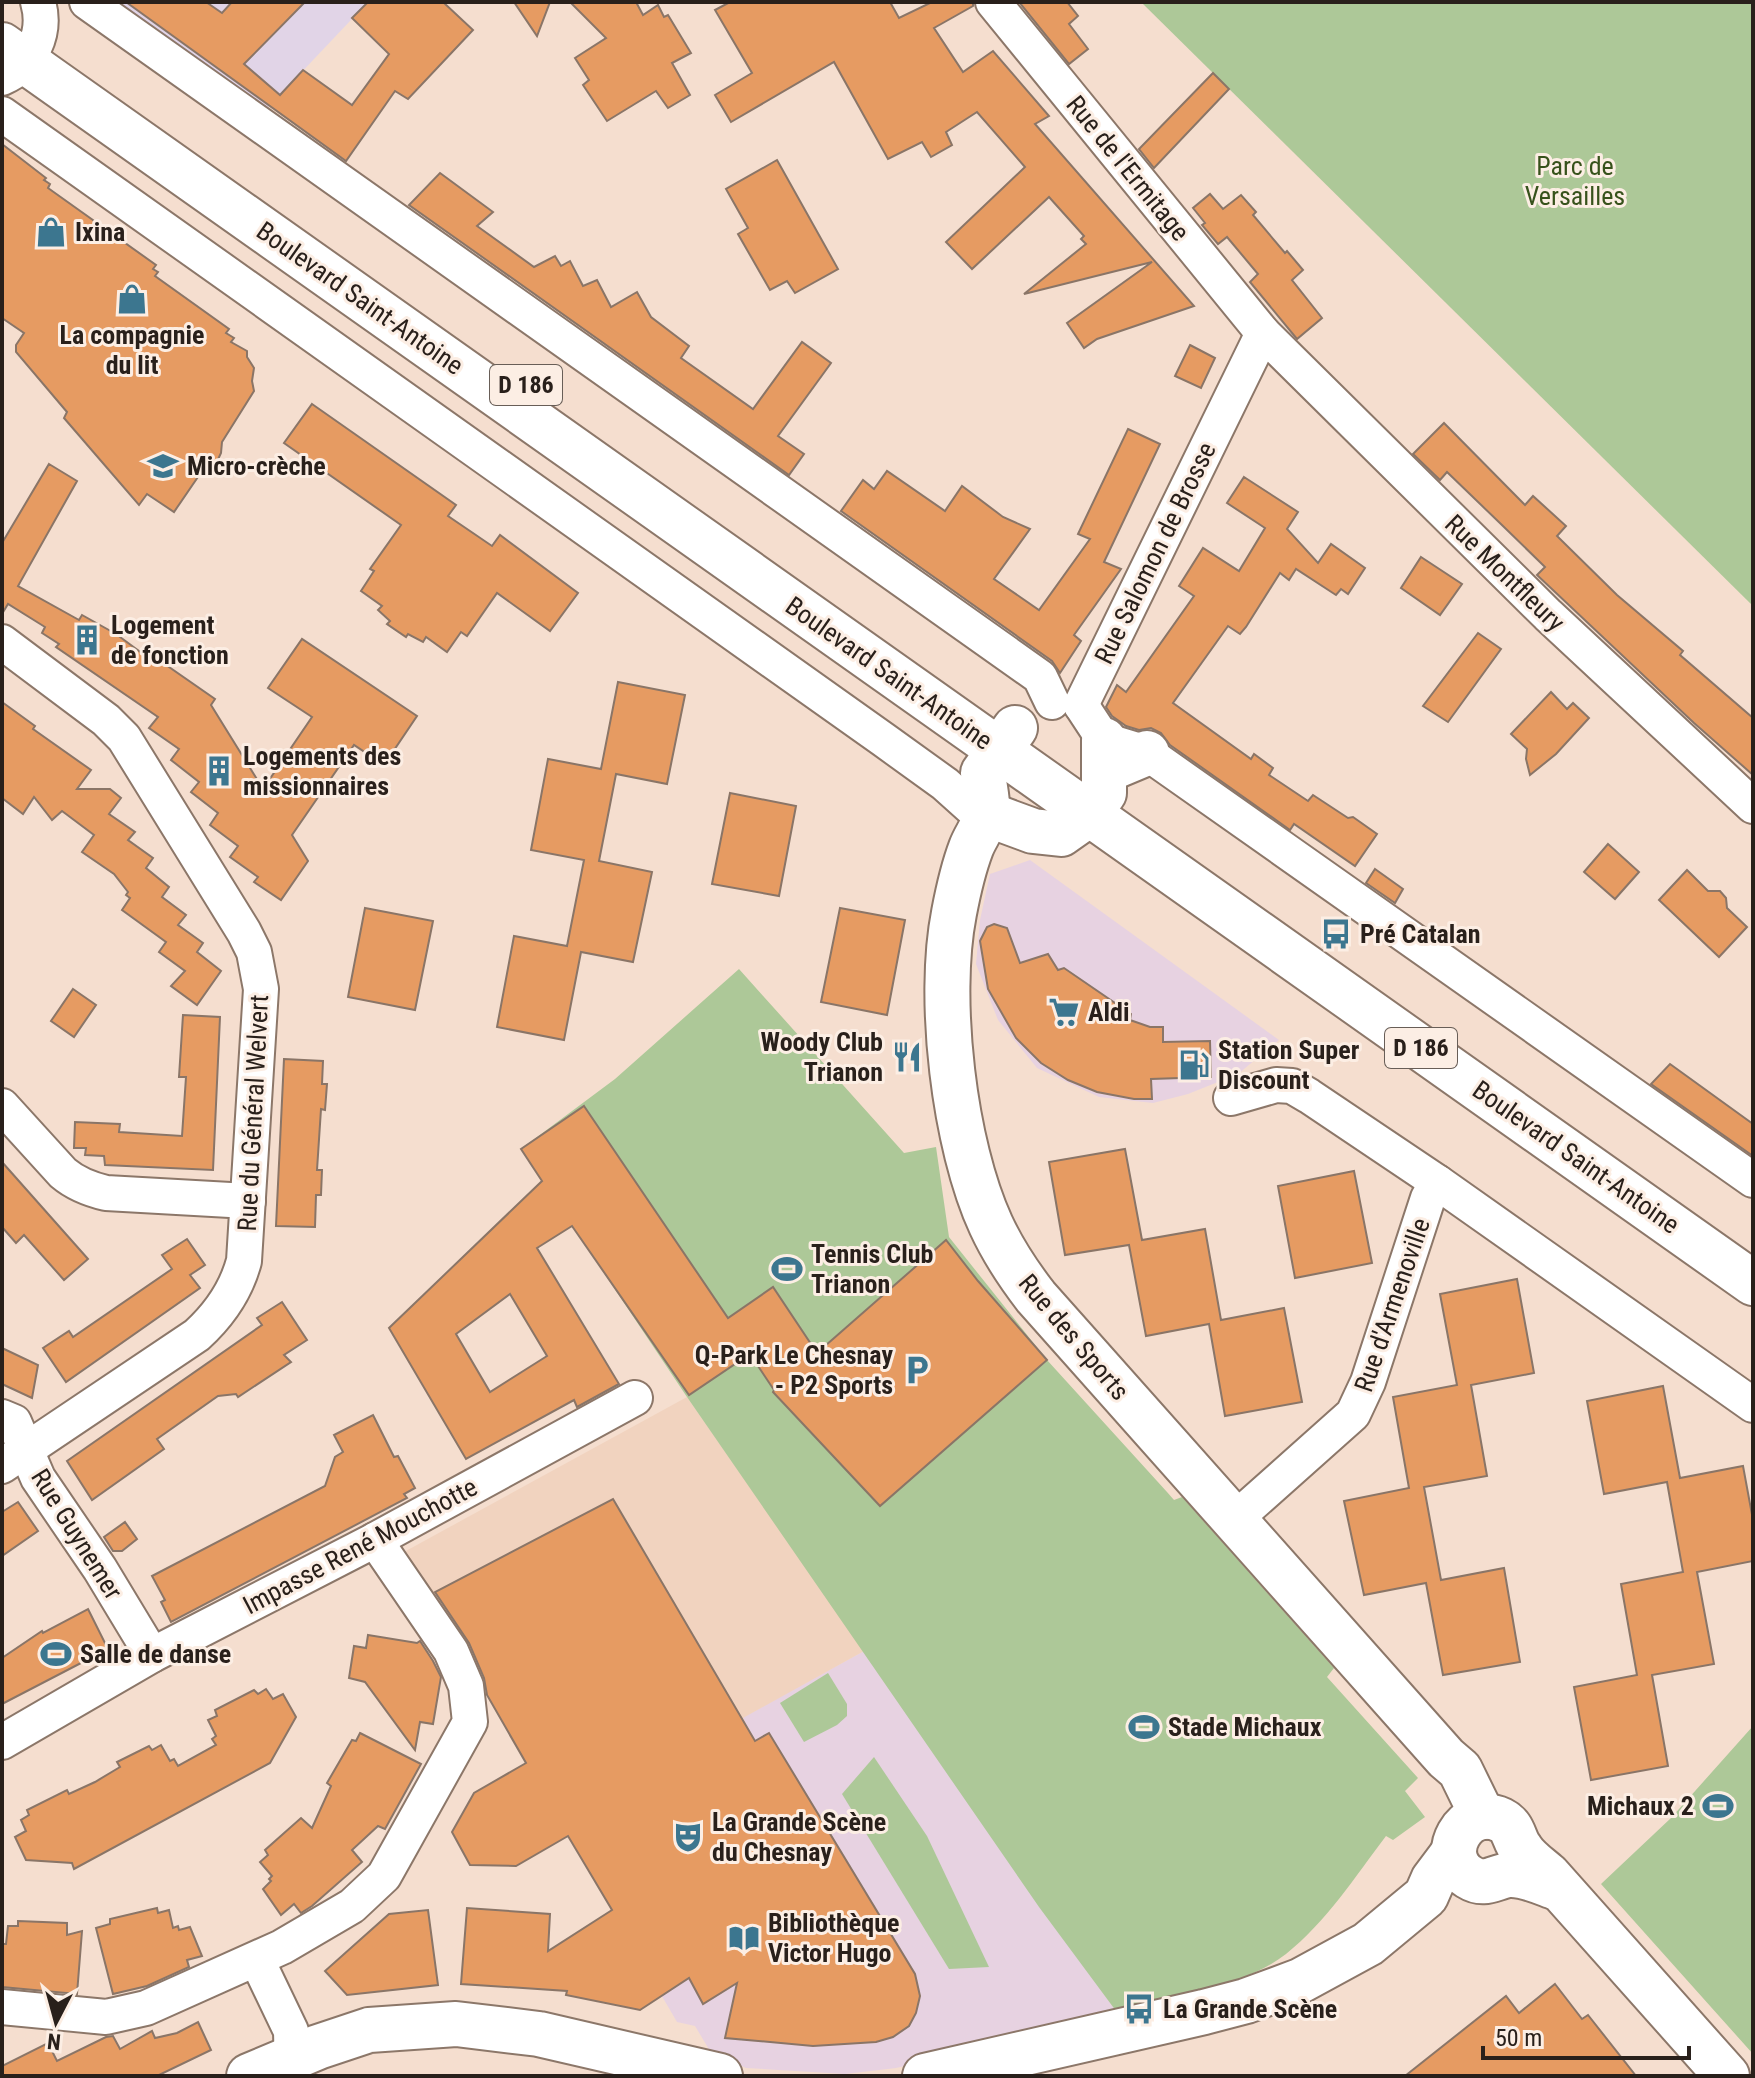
<svg xmlns="http://www.w3.org/2000/svg" width="1755" height="2078" viewBox="0 0 1755 2078" font-family="'Roboto Condensed',sans-serif">
  <style>
    .commercial { fill: #e7d2e1 }
    .built { fill: #f1d3bf }
    .education { fill: #e1d4e7 }
    .green { fill: #adc898 }
    .building { fill: #e69b62; stroke: #8a7567; stroke-width: 2; fill-rule: evenodd }
    .lines { fill: none; stroke-linecap: round; stroke-linejoin: round }
    .street-casing { stroke: #8c7769; stroke-width: 38 }
    .secondary-casing { stroke: #8c7769; stroke-width: 48 }
    .primary-casing { stroke: #8c7769; stroke-width: 48 }
    .street { stroke: #fff; stroke-width: 34 }
    .secondary { stroke: #fff; stroke-width: 44 }
    .primary { stroke: #fff; stroke-width: 44 }
    .labels { text-anchor: middle; stroke-width: 6; stroke-linejoin: round; paint-order: stroke }
    .shield { fill: #fceee4; stroke: #685e57; stroke-width: 2 }
    .shield-label { font-size: 24px; font-weight: bold; fill: #29201b }
    .park-label { font-size: 26px; fill: #37521b; stroke: #fceee4 }
    .street-label { font-size: 26px; fill: #29201b; stroke: #fceee4 }
    .poi-label { font-size: 26px; font-weight: bold; fill: #29201b; stroke: #fceee4; text-anchor: start }
  </style>
  <rect width="100%" height="100%" fill="#f5decf"/>
  <!-- commercial -->
  <g class="commercial">
    <path d="M1030,860L1279,1040L1238,1074L1188,1094L1153,1103L1099,1097L1037,1068L998,1020L976,964L980,920L990,874Z"/>
    <path d="M864,1651L1116,2011L1019,2041L896,2068L845,2074L746,2068L710,2051L695,2026L677,2022L574,1845L755,1740L742,1718Z"/>
  </g>
  <!-- built -->
  <path class="built" d="M687,1397L864,1651L743,1718L755,1741L574,1845L404,1552Z"/>
  <!-- education -->
  <path class="education" d="M98,2H368L261,115Z"/>
  <!-- green -->
  <g class="green">
    <path d="M1141,2H1753V606Z"/>
    <path d="M739,969L904,1153L936,1147L949,1237L1047,1360L1167,1492L1174,1500L1182,1497L1334,1668L1327,1677L1418,1778L1405,1791L1425,1817L1393,1840L1386,1836C1355,1877 1326,1922 1286,1954C1242,1988 1169,1997 1116,2011L1039,1907L687,1397L521,1149L615,1079Z"/>
    <path d="M828,1673L847,1704V1716L837,1725L804,1742L780,1703Z"/>
    <path d="M1753,1726V2054L1601,1884L1671,1818Z"/>
    <path d="M874,1757L927,1836L989,1967L949,1969L842,1794Z"/>
  </g>
  <!-- building -->
  <g class="building">
    <path d="M126,2H206L222,13L232,2H305L244,64L280,95L303,70L352,105L389,54L352,18L368,2H443L473,30L408,99L395,91L346,161Z"/>
    <path d="M514,2H550L537,36Z"/>
    <path d="M570,2H636L643,15L658,5L664,17L668,15L691,53L672,63L690,95L668,108L656,91L607,121L583,85L589,80L575,58L606,38Z"/>
    <path d="M730,2H890L899,18L932,2H973V6L934,28L963,72L993,51L1049,116L1035,124L1194,306L1097,339L1084,348L1067,323L1152,262L1024,294L1086,244L1081,239L1084,236L1049,197L972,269L946,242L1025,167L977,112L946,132L952,145L931,157L922,142L888,159L834,62L731,122L715,95L752,73L715,10Z"/>
    <path d="M1019,2H1067L1078,16L1069,24L1088,49L1069,64Z"/>
    <path d="M1213,73L1229,89L1154,168L1139,149Z"/>
    <path d="M2,144L46,178L44,180L50,184L48,188L156,265L153,269L158,272L155,276L229,329L226,333L234,338L231,342L247,351V357L254,368L252,381L254,391L222,442L221,453L215,466L200,474L174,512L147,494L139,505L64,418L67,412L16,352V345L24,333L2,318Z"/>
    <path d="M777,160L838,269L795,293L787,281L770,290L738,234L748,228L726,189Z"/>
    <path d="M440,173L493,212L477,226L534,267L555,256L561,266L570,261L583,286L597,280L611,307L637,292L651,317L689,346L681,358L753,409L802,342L831,363L778,436L804,454L789,475L409,205Z"/>
    <path d="M1210,194L1223,209L1241,195L1256,212L1253,215L1285,253L1287,251L1303,270L1292,280L1322,318L1297,339L1250,282L1258,274L1227,237L1218,244L1202,225L1205,223L1193,208Z"/>
    <path d="M1190,345L1215,358L1201,388L1175,376Z"/>
    <path d="M312,404L456,505L448,516L492,546L500,535L578,593L550,631L497,593L467,636L461,632L447,652L426,637L423,642L408,634L406,637L387,624L390,621L378,610L382,606L361,591L374,571L370,569L401,525L284,443Z"/>
    <path d="M1444,423L1525,505L1533,496L1566,526L1557,536L1617,595L1683,651L1680,655L1753,718V775L1694,723L1537,575L1545,567L1504,527L1447,472L1440,480L1413,454Z"/>
    <path d="M1128,429L1160,444L1104,562L1121,569L1074,635L1081,641L1060,673L1052,661L841,511L863,480L874,489L887,471L945,511L962,486L1003,517L1030,529L994,579L1039,610L1090,539L1078,534Z"/>
    <path d="M49,464L77,481L18,586L79,620L82,615L116,634L154,662L156,658L215,699L211,705L263,789L312,717L268,688L302,639L417,716L384,765L354,745L292,835L308,861L281,900L254,882L258,877L230,857L238,846L210,825L218,813L191,792L199,782L171,760L179,749L149,728L158,717L56,647L59,644L42,633L45,627L8,604L2,614V543Z"/>
    <path d="M1244,477L1298,512L1287,529L1318,563L1331,544L1365,568L1348,594L1341,589L1336,595L1296,569L1289,580L1280,573L1246,627L1240,634L1228,626L1173,703L1251,759L1254,754L1273,768L1269,775L1308,801L1313,795L1348,818L1353,817L1377,834L1355,866L1294,824L1290,830L1170,745L1161,733L1151,728L1139,730L1126,726L1112,716L1106,707L1117,685L1126,692L1194,596L1179,586L1203,548L1239,571L1265,528L1227,503Z"/>
    <path d="M1421,557L1462,584L1440,615L1401,588Z"/>
    <path d="M1478,633L1501,649L1448,722L1423,706Z"/>
    <path d="M618,682L685,695L667,784L616,774L609,810L599,861L652,872L633,962L581,952L564,1040L497,1027L514,936L567,946L584,860L531,850L548,759L601,769Z"/>
    <path d="M1551,692L1567,709L1573,703L1589,718L1556,754L1530,775L1526,759L1527,749L1511,734Z"/>
    <path d="M2,702L35,726L33,729L91,770L77,789H110L121,798L109,814L135,832L128,840L153,858L146,868L169,887L162,897L186,915L178,925L203,943L197,952L221,971L197,1005L171,986L185,971L159,952L166,942L122,910L130,898L126,895L128,892L114,874L82,852L94,835L62,811L52,820L34,797L23,814L2,798Z"/>
    <path d="M730,793L796,806L779,896L712,884Z"/>
    <path d="M1608,844L1639,872L1615,899L1584,872Z"/>
    <path d="M1375,869L1403,889L1395,903L1366,883Z"/>
    <path d="M1687,870L1708,891H1720L1726,898L1727,908L1747,927L1719,957L1659,900Z"/>
    <path d="M365,908L433,921L415,1010L348,997Z"/>
    <path d="M840,908L905,920L887,1015L821,1002Z"/>
    <path d="M994,924L1007,928L1020,963L1048,954L1058,970L1064,968L1131,1014L1130,1020L1150,1027H1163V1042L1210,1041L1211,1077L1151,1079L1152,1099H1134L1097,1092L1068,1080L1041,1063L1016,1038L988,989L980,941L987,927Z"/>
    <path d="M73,989L96,1005L74,1037L51,1021Z"/>
    <path d="M183,1015L220,1017L213,1170L105,1165L104,1156L85,1155L86,1148H74L75,1122L120,1124L119,1132L182,1136L186,1077H179Z"/>
    <path d="M284,1059L323,1061L322,1084H327L325,1110L321,1109L317,1170H322L321,1195H316L315,1227L276,1226Z"/>
    <path d="M1670,1064L1753,1124V1156L1651,1084Z"/>
    <path d="M584,1106L728,1318L773,1287L817,1353L946,1240L978,1281L1047,1360L880,1506L773,1392L774,1390L750,1354L689,1395L572,1226L537,1248L619,1384L577,1407L574,1400L466,1459L389,1328L542,1181L521,1149ZM510,1294L547,1356L490,1392L456,1334Z"/>
    <path d="M1125,1149L1142,1240L1205,1229L1221,1320L1284,1308L1302,1402L1225,1416L1209,1324L1146,1336L1129,1245L1065,1255L1049,1162Z"/>
    <path d="M2,1162L88,1259L64,1280L24,1235L16,1243L2,1227Z"/>
    <path d="M1354,1171L1372,1263L1295,1278L1278,1186Z"/>
    <path d="M187,1239L205,1265L190,1275L200,1288L66,1382L43,1348L69,1331L73,1337L172,1269L162,1255Z"/>
    <path d="M1517,1279L1534,1373L1471,1385L1487,1476L1424,1487L1441,1580L1504,1568L1520,1662L1443,1675L1426,1583L1364,1595L1344,1501L1409,1488L1393,1397L1457,1385L1440,1294Z"/>
    <path d="M282,1302L307,1340L284,1355L291,1362L238,1397L236,1394L218,1396L157,1439L164,1449L92,1500L67,1461L262,1325L257,1318Z"/>
    <path d="M2,1348L38,1365L32,1398L2,1384Z"/>
    <path d="M1663,1386L1680,1478L1743,1466L1753,1520V1561L1697,1572L1714,1664L1652,1675L1668,1766L1591,1780L1574,1687L1637,1675L1621,1584L1683,1572L1667,1482L1604,1494L1587,1401Z"/>
    <path d="M373,1415L394,1457L398,1456L415,1488L404,1494L407,1498L171,1622L161,1602L165,1600L152,1576L325,1486L335,1457L343,1452L334,1435Z"/>
    <path d="M613,1499L755,1741L769,1733L915,1974L920,1996L916,2013L909,2026L893,2037L876,2042L813,2046L725,2038L737,1983L703,2004L689,1978L640,2010L566,1995L567,1991L461,1984L467,1908L550,1914L548,1951L612,1910L568,1836L516,1866L470,1865L452,1832L474,1793L526,1763L487,1695L484,1678L469,1643L435,1592Z"/>
    <path d="M18,1502L38,1531L2,1556V1512Z"/>
    <path d="M125,1522L137,1539L122,1551H113L104,1537Z"/>
    <path d="M88,1609L108,1649L2,1704V1658L42,1631L43,1633Z"/>
    <path d="M368,1635L417,1643L420,1641L433,1661L441,1677L433,1724L420,1722L415,1750L365,1682L349,1678L354,1646L366,1648Z"/>
    <path d="M266,1689L273,1699L283,1694L296,1717L270,1763L74,1869L72,1863L26,1860L15,1837L26,1831L21,1820L29,1815L27,1810L67,1790L69,1794L95,1782L120,1767L117,1762L149,1746L152,1750L161,1745L170,1761L174,1759L178,1766L216,1745L212,1739L216,1736L208,1720L217,1716L215,1710L254,1690L258,1694Z"/>
    <path d="M360,1733L421,1764L385,1829L378,1826L352,1850L362,1862L312,1906L301,1913L294,1904L281,1915L263,1889L271,1881L269,1879L272,1876L260,1862L268,1855L265,1850L301,1818L312,1828L331,1786L327,1783L352,1740L356,1741Z"/>
    <path d="M157,1908L158,1913L169,1910L173,1928L178,1926L179,1930L190,1927L202,1956L187,1960L189,1967L147,1986L113,1994L96,1928L110,1924V1919Z"/>
    <path d="M428,1910L438,1985L347,1995L325,1971L389,1914Z"/>
    <path d="M18,1921L67,1923V1935L82,1931L77,1994L2,1987V1944H6L8,1926H18Z"/>
    <path d="M1555,1984L1582,2019L1588,2015L1636,2076H1405L1506,1996L1519,2013Z"/>
    <path d="M198,2022L211,2050L157,2076H2V2066L48,2043L57,2061L106,2037L113,2036L120,2049L152,2031L155,2038L177,2033Z"/>
  </g>
  <g class="lines">
    <!-- street casing -->
    <g class="street-casing">
      <g id="street">
        <path d="M87,2L1040,677L1052,702"/>
        <path d="M993,2L1263,333L1548,615L1753,806"/>
        <path d="M2,78C32,65 47,33 38,2"/>
        <path d="M2,114L884,740L945,784L984,819"/>
        <path d="M2,642L106,720L124,738L244,932L254,952L261,989L244,1261C236,1291 220,1314 197,1335L2,1466"/>
        <path d="M1081,705L1104,740L1147,753L1753,1180"/>
        <path d="M1081,705L1263,333"/>
        <path d="M1231,1098L1276,1085L1292,1086L1309,1096L1437,1182L1753,1405"/>
        <path d="M2,1106L63,1173C76,1184 89,1189 106,1193L248,1201"/>
        <path d="M2,1417L14,1422L38,1478L100,1569L152,1655"/>
        <path d="M1234,1520L1353,1414L1368,1382L1428,1198L1437,1182"/>
        <path d="M2,1742L152,1655L375,1540L635,1398"/>
        <path d="M257,1960L291,2031L292,2076"/>
        <path d="M2,2007L106,2017L146,2008L282,1947L352,1906L384,1876L470,1722L466,1686L451,1651L375,1540"/>
      </g>
    </g>
    <!-- secondary casing -->
    <g class="secondary-casing">
      <g id="secondary">
        <path d="M1015,728L983,773C984,785 989,803 986,815C984,826 975,837 971,848C963,869 958,892 954,913C937,999 954,1145 991,1225C1003,1251 1019,1275 1036,1297L1446,1758L1460,1770L1483,1817"/>
        <path d="M1104,771L1147,753"/>
        <path d="M987,814L1033,831L1061,834L1088,815L1104,793V740"/>
        <path d="M1557,1888C1543,1883 1524,1874 1509,1875C1494,1877 1485,1887 1469,1877C1435,1856 1465,1803 1501,1820C1515,1827 1513,1839 1521,1849C1527,1859 1539,1867 1548,1875L1727,2076"/>
        <path d="M249,2076L318,2047L369,2030L456,2024L539,2034L720,2076"/>
        <path d="M925,2076L1204,2012L1246,2001L1300,1981L1368,1944L1426,1896L1433,1880L1454,1852"/>
      </g>
    </g>
    <!-- primary casing -->
    <g class="primary-casing">
      <path id="primary" d="M2,45L1753,1283"/>
    </g>
    <!-- street -->
    <use href="#street" class="street"/>
    <!-- secondary -->
    <use href="#secondary" class="secondary"/>
    <!-- primary -->
    <use href="#primary" class="primary"/>
  </g>
  <!-- icons -->
  <defs>
    <g id="shop-bare" transform="scale(2.4)"><path d="M-5-2.5h2.3a2.7 3.5 0 0 1 5.4 0H5L5.5 6h-11ZM-1.5-2.5h3a1.5 2.3 0 0 0-3 0Z" fill="#3c768f" stroke="#fceee4" stroke-width="2.5" paint-order="stroke"/></g>
    <g id="school-bare" transform="scale(2.4)"><path d="M0-5L7-2L0 1L-7-2ZM-4 1L0 2.5L4 1V4Q0 6-4 4Z" fill="#3c768f" stroke="#fceee4" stroke-width="2.5" paint-order="stroke"/></g>
    <g id="building-bare" transform="scale(2.4)"><path d="M-4-6H4V6H1V3H-1V6H-4ZM-2.5-4.3h1.7v1.8h-1.7ZM.8-4.3h1.7v1.8H.8ZM-2.5-1h1.7V.8h-1.7ZM.8-1h1.7V.8H.8Z" fill="#3c768f" stroke="#fceee4" stroke-width="2.5" paint-order="stroke"/></g>
    <g id="bus-bare" transform="scale(2.4)"><path d="M-5-6H5V4H4V6H2V4H-2V6H-4V4H-5ZM-3.5-4V0h7V-4ZM-3.5 1.2v1.5H-2V1.2ZM2 1.2v1.5H3.5V1.2Z" fill="#3c768f" stroke="#fceee4" stroke-width="2.5" paint-order="stroke"/></g>
    <g id="supermarket-bare" transform="scale(2.4)"><path d="M-6-5.5h2.5l.6 2H6L4.5 2H-2.5L-4.4-4H-6ZM-1.5 3.2a1.3 1.3 0 1 0 .1 0ZM3 3.2a1.3 1.3 0 1 0 .1 0Z" fill="#3c768f" stroke="#fceee4" stroke-width="2.5" paint-order="stroke"/></g>
    <g id="restaurant-bare" transform="scale(2.4)"><path d="M-5-6h1v4h1v-4h1v4h1v-4h1v5L-1.5 .5V6h-2V.5L-5-1ZM5-6V6H3V1.5H1.5Q1.5-4 5-6Z" fill="#3c768f" stroke="#fceee4" stroke-width="2.5" paint-order="stroke"/></g>
    <g id="fuel-bare" transform="scale(2.4)"><path d="M-5.5-6h7V0h2V4h1.3V-2.5L3-4.5l.8-.8L6-3V5H2.5V1h-1V6h-7ZM-4.2-4.7v3.2H.2V-4.7Z" fill="#3c768f" stroke="#fceee4" stroke-width="2.5" paint-order="stroke"/></g>
    <g id="stadium-bare" transform="scale(2.4)"><path d="M0-5a6.5 5 0 1 0 0 10a6.5 5 0 1 0 0-10ZM-3.5-1.8h7v3.6h-7Z" fill="#3c768f" stroke="#fceee4" stroke-width="2.5" paint-order="stroke"/></g>
    <g id="parking-bare" transform="scale(2.4)"><path d="M-3.5-5.5H1a3.5 3.5 0 0 1 0 7H-1V5.5H-3.5ZM-1-3.4V-.6H.8a1.4 1.4 0 0 0 0-2.8Z" fill="#3c768f" stroke="#fceee4" stroke-width="2.5" paint-order="stroke"/></g>
    <g id="theatre-bare" transform="scale(2.4)"><path d="M-5-5.5Q0-4 5-5.5V0Q5 5 0 6Q-5 5-5 0ZM-3.3-2.5H-1v1.5H-3.3ZM1-2.5H3.3v1.5H1ZM-2.8 1Q0 5.5 2.8 1Z" fill="#3c768f" stroke="#fceee4" stroke-width="2.5" paint-order="stroke"/></g>
    <g id="library-bare" transform="scale(2.4)"><path d="M-6-4Q-3-5.5-.7-3.5V5Q-3 3-6 4ZM6-4Q3-5.5 .7-3.5V5Q3 3 6 4Z" fill="#3c768f" stroke="#fceee4" stroke-width="2.5" paint-order="stroke"/></g>
  </defs>
  <g fill-rule="evenodd">
    <use href="#shop-bare" x="51" y="232"/>
    <use href="#shop-bare" x="132" y="299"/>
    <use href="#school-bare" x="163" y="466"/>
    <use href="#building-bare" x="87" y="640"/>
    <use href="#building-bare" x="219" y="771"/>
    <use href="#bus-bare" x="1336" y="934"/>
    <use href="#supermarket-bare" x="1064" y="1012"/>
    <use href="#restaurant-bare" x="907" y="1057"/>
    <use href="#fuel-bare" x="1194" y="1065"/>
    <use href="#stadium-bare" x="787" y="1269"/>
    <use href="#parking-bare" x="917" y="1370"/>
    <use href="#stadium-bare" x="56" y="1654"/>
    <use href="#stadium-bare" x="1144" y="1727"/>
    <use href="#stadium-bare" x="1718" y="1806"/>
    <use href="#theatre-bare" x="688" y="1837"/>
    <use href="#library-bare" x="744" y="1938"/>
    <use href="#bus-bare" x="1139" y="2009"/>
  </g>
  <g class="labels">
    <!-- shield labels -->
    <g class="shield">
      <rect x="490" y="365" width="72" height="40" rx="6"/>
      <rect x="1385" y="1028" width="72" height="40" rx="6"/>
    </g>
    <g class="shield-label">
      <text x="526" y="393">D 186</text>
      <text x="1421" y="1056">D 186</text>
    </g>
    <!-- park labels -->
    <g class="park-label">
      <text x="1575" y="175">Parc de<tspan x="1575" dy="30">Versailles</tspan></text>
    </g>
    <!-- street labels -->
    <g class="street-label">
      <text transform="translate(1128 168) rotate(51)" y="9">Rue de l'Ermitage</text>
      <text transform="translate(360 298) rotate(35)" y="9">Boulevard Saint-Antoine</text>
      <text transform="translate(1155 553) rotate(-64)" y="9">Rue Salomon de Brosse</text>
      <text transform="translate(1505 573) rotate(44)" y="9">Rue Montfleury</text>
      <text transform="translate(889 673) rotate(35)" y="9">Boulevard Saint-Antoine</text>
      <text transform="translate(253 1113) rotate(-87)" y="9">Rue du Général Welvert</text>
      <text transform="translate(1576 1157) rotate(35)" y="9">Boulevard Saint-Antoine</text>
      <text transform="translate(1392 1305) rotate(-71)" y="9">Rue d'Armenoville</text>
      <text transform="translate(1074 1337) rotate(50)" y="9">Rue des Sports</text>
      <text transform="translate(77 1534) rotate(58)" y="9">Rue Guynemer</text>
      <text transform="translate(360 1546) rotate(-28)" y="9">Impasse René Mouchotte</text>
    </g>
    <!-- poi labels -->
    <g class="poi-label">
      <text x="75" y="241">Ixina</text>
      <text x="132" y="344" text-anchor="middle">La compagnie<tspan x="132" dy="30">du lit</tspan></text>
      <text x="187" y="475">Micro-crèche</text>
      <text x="111" y="634">Logement<tspan x="111" dy="30">de fonction</tspan></text>
      <text x="243" y="765">Logements des<tspan x="243" dy="30">missionnaires</tspan></text>
      <text x="1360" y="943">Pré Catalan</text>
      <text x="1088" y="1021">Aldi</text>
      <text x="883" y="1051" text-anchor="end">Woody Club<tspan x="883" dy="30">Trianon</tspan></text>
      <text x="1218" y="1059">Station Super<tspan x="1218" dy="30">Discount</tspan></text>
      <text x="811" y="1263">Tennis Club<tspan x="811" dy="30">Trianon</tspan></text>
      <text x="893" y="1364" text-anchor="end">Q-Park Le Chesnay<tspan x="893" dy="30">- P2 Sports</tspan></text>
      <text x="80" y="1663">Salle de danse</text>
      <text x="1168" y="1736">Stade Michaux</text>
      <text x="1694" y="1815" text-anchor="end">Michaux 2</text>
      <text x="712" y="1831">La Grande Scène<tspan x="712" dy="30">du Chesnay</tspan></text>
      <text x="768" y="1932">Bibliothèque<tspan x="768" dy="30">Victor Hugo</tspan></text>
      <text x="1163" y="2018">La Grande Scène</text>
    </g>
  </g>
  <!-- border -->
  <rect width="1755" height="2078" fill="none" stroke="#29201b" stroke-width="8"/>
  <!-- north arrow -->
  <g transform="translate(56 2022) rotate(186)" stroke="#fceee4" stroke-width="6" paint-order="stroke">
  <path d="M0-6L14 30L0 20L-14 30Z" fill="#29201b"/>
  <text y="-12" font-size="22" font-weight="bold" text-anchor="middle" fill="#29201b">N</text>
  </g>
  <!-- scale -->
  <path d="M1483 2046v12h206v-12" fill="none" stroke="#29201b" stroke-width="4"/>
  <text x="1495" y="2046" font-size="24" fill="#29201b" stroke="#fceee4" stroke-width="6" paint-order="stroke">50 m</text>
</svg>
